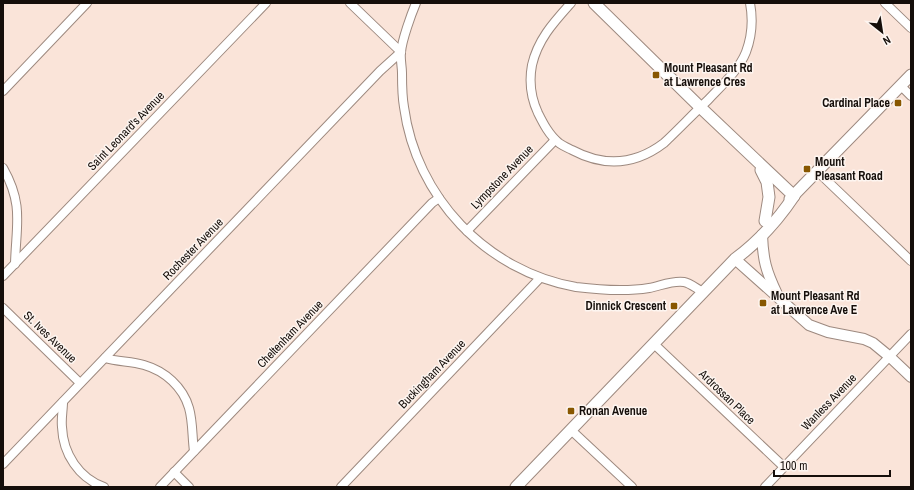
<svg xmlns="http://www.w3.org/2000/svg" width="914" height="490" viewBox="0 0 914 490" font-family="'Archivo Narrow',sans-serif">
  <style>
    .lines { fill: none; stroke-linecap: round; stroke-linejoin: round }
    .minor-casing { stroke: #9d897f; stroke-width: 10 }
    .tertiary-casing { stroke: #9d897f; stroke-width: 12 }
    .secondary-casing { stroke: #9d897f; stroke-width: 13 }
    .minor { stroke: #fff; stroke-width: 8 }
    .tertiary { stroke: #fff; stroke-width: 10 }
    .secondary { stroke: #fff; stroke-width: 11 }
    .poi-dot { fill: #885700; stroke: #fdf5f0; stroke-width: 1.5 }
    .labels { text-anchor: middle; stroke-width: 3; stroke-linejoin: round; paint-order: stroke }
    .poi-label { font-size: 12px; font-weight: bold; fill: #150e0a; stroke: #fdf5f0; text-anchor: start }
    .street-label { font-size: 12px; fill: #150e0a; stroke: #fdf5f0 }
  </style>
  <rect width="100%" height="100%" fill="#fae4d9"/>
  <g class="lines">
    <!-- minor casing -->
    <g class="minor-casing">
      <g id="minor">
        <path d="M350,3L401,52"/>
        <path d="M416,3C411,15 402,40 401,52C400,59 402,66 402,73C402,84 402,96 404,107C416,197 486,271 576,287C600,290 625,292 649,288C660,286 673,280 684,282C690,283 697,289 703,292"/>
        <path d="M571,3C554,22 538,39 532,65C529,81 531,98 538,113C543,123 549,135 559,143C563,146 568,148 572,150C604,167 635,165 664,143C679,129 693,114 708,100C721,86 739,70 746,52C752,36 753,19 750,3"/>
        <path d="M885,3L911,28"/>
        <path d="M901,86L911,96"/>
        <path d="M3,91L87,3"/>
        <path d="M3,168C24,205 16,225 15,264"/>
        <path d="M818,172L911,261"/>
        <path d="M467,231L555,140"/>
        <path d="M3,276L266,3"/>
        <path d="M3,308L80,383"/>
        <path d="M654,344L784,467"/>
        <path d="M105,358C118,362 131,361 144,365C165,371 183,387 189,408C193,422 192,437 194,451"/>
        <path d="M63,402C63,410 61,419 62,427C63,454 79,478 104,487"/>
        <path d="M571,430L632,487"/>
        <path d="M3,464L380,71L401,52"/>
        <path d="M174,472L189,487"/>
        <path d="M160,487L432,203L439,198"/>
        <path d="M341,487L540,278"/>
        <path d="M765,487L911,334"/>
      </g>
    </g>
    <!-- tertiary casing -->
    <g class="tertiary-casing">
      <g id="tertiary">
        <path d="M762,235C763,260 766,271 777,294"/>
        <path d="M735,259L809,325L828,332L864,339L873,343L890,357L911,377"/>
      </g>
    </g>
    <!-- secondary casing -->
    <g class="secondary-casing">
      <g id="secondary">
        <path d="M594,3L700,107L794,196"/>
        <path d="M761,170L767,182L769,197L765,221"/>
        <path d="M790,199L911,75"/>
        <path d="M516,487L735,259C758,242 778,220 794,196"/>
      </g>
    </g>
    <!-- minor -->
    <use href="#minor" class="minor"/>
    <!-- tertiary -->
    <use href="#tertiary" class="tertiary"/>
    <!-- secondary -->
    <use href="#secondary" class="secondary"/>
  </g>
  <!-- markers -->
  <g class="poi-dot">
    <rect x="652" y="71" width="8" height="8" rx="2"/>
    <rect x="894" y="99" width="8" height="8" rx="2"/>
    <rect x="803" y="165" width="8" height="8" rx="2"/>
    <rect x="759" y="299" width="8" height="8" rx="2"/>
    <rect x="670" y="302" width="8" height="8" rx="2"/>
    <rect x="567" y="407" width="8" height="8" rx="2"/>
  </g>
  <g class="labels">
    <!-- poi labels -->
    <g class="poi-label">
      <text x="664" y="72">Mount Pleasant Rd<tspan x="664" dy="14">at Lawrence Cres</tspan></text>
      <text x="890" y="107" text-anchor="end">Cardinal Place</text>
      <text x="815" y="166">Mount<tspan x="815" dy="14">Pleasant Road</tspan></text>
      <text x="771" y="300">Mount Pleasant Rd<tspan x="771" dy="14">at Lawrence Ave E</tspan></text>
      <text x="666" y="310" text-anchor="end">Dinnick Crescent</text>
      <text x="579" y="415">Ronan Avenue</text>
    </g>
    <!-- street labels -->
    <g class="street-label">
      <text transform="translate(126 131) rotate(-46)" y="4">Saint Leonard's Avenue</text>
      <text transform="translate(502 177) rotate(-46)" y="4">Lympstone Avenue</text>
      <text transform="translate(193 249) rotate(-46)" y="4">Rochester Avenue</text>
      <text transform="translate(290 334) rotate(-46)" y="4">Cheltenham Avenue</text>
      <text transform="translate(50 337) rotate(44)" y="4">St. Ives Avenue</text>
      <text transform="translate(432 374) rotate(-46)" y="4">Buckingham Avenue</text>
      <text transform="translate(727 397) rotate(44)" y="4">Ardrossan Place</text>
      <text transform="translate(829 402) rotate(-46)" y="4">Wanless Avenue</text>
    </g>
  </g>
  <!-- border -->
  <rect width="914" height="490" fill="none" stroke="#150e0a" stroke-width="8"/>
  <!-- north arrow -->
  <g transform="translate(882 32) rotate(150)" stroke="#fdf5f0" stroke-width="3" paint-order="stroke">
  <path d="M0-3L7 15L0 10L-7 15Z" fill="#150e0a"/>
  <text y="-6" font-size="11" font-weight="bold" text-anchor="middle" fill="#150e0a">N</text>
  </g>
  <!-- scale -->
  <path d="M774 470v6h116v-6" fill="none" stroke="#150e0a" stroke-width="2"/>
  <text x="780" y="470" font-size="12" fill="#150e0a" stroke="#fdf5f0" stroke-width="3" paint-order="stroke">100 m</text>
</svg>
